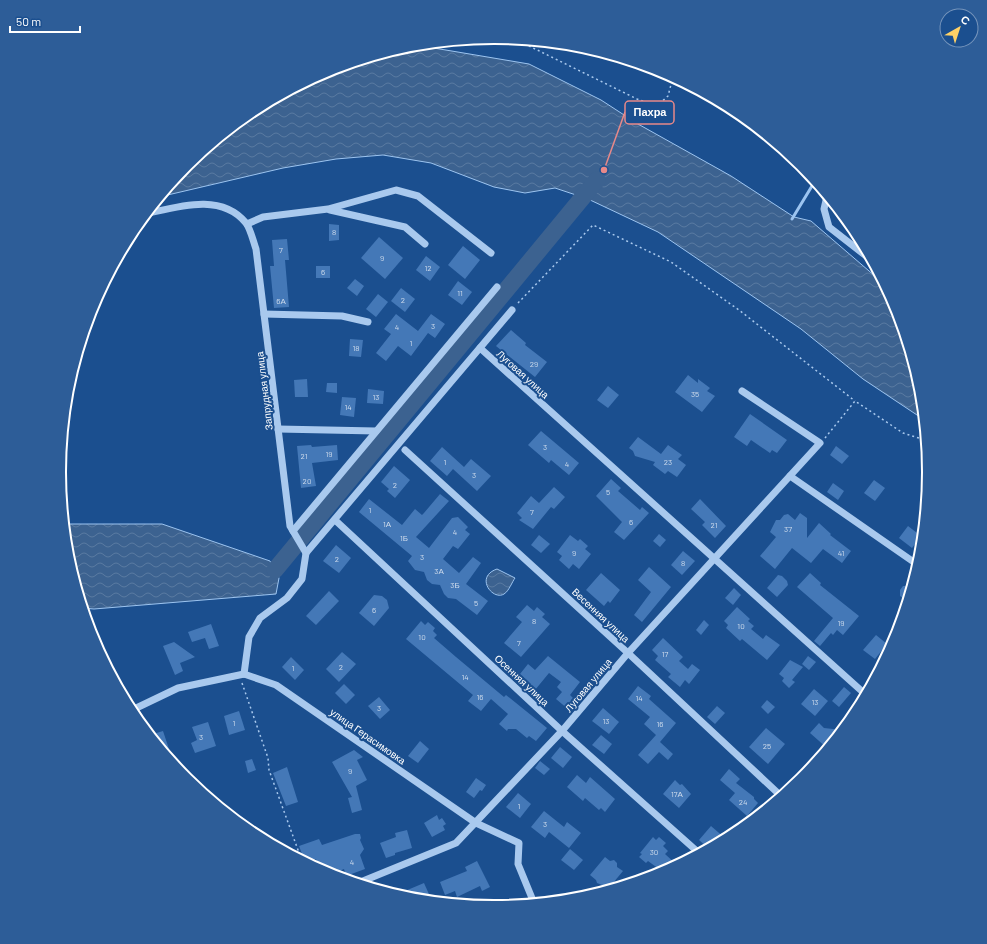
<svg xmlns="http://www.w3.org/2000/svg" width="987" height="944" viewBox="0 0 987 944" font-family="Barlow,sans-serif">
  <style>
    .water { fill: url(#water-waves); stroke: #9cc4f0 }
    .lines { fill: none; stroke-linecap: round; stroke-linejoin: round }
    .stream { stroke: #9cc4f0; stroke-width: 3 }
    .river { stroke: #3c6290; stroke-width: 17 }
    .building { fill: #4478b7 }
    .path { stroke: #a9c9ee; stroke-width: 1.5; stroke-dasharray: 2 3; stroke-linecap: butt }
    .minor { stroke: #a9c9ee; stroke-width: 7 }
    .labels { text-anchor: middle; stroke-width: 4; stroke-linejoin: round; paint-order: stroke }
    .number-label { font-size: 8px; fill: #d0dded }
    .street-label { font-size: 10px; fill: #fff; stroke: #1b4f8f }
    .rim { fill: none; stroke: #fff; stroke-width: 2 }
    .leader { fill: none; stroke: #e88989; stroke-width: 1.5 }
    .callout-dot { fill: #e88989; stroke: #1b4f8f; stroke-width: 1.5 }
    .callout { fill: #1b4f8f; stroke: #e88989; stroke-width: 1.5 }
    .callout-label { font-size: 11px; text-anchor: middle; font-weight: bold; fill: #fff }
  </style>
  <defs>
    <pattern id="water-waves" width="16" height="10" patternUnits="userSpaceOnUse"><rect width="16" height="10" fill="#3c6290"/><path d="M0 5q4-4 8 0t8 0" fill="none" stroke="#597aa1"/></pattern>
  </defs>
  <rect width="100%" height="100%" fill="#1b4f8f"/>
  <!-- water -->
  <g class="water">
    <path d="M416,45L529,64L601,100L638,124L731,176L794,217L811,221L883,283L895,306L920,387L923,419L863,379L801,329L658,232L588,199L555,188L525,193L494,187L431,163L383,155L336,159L283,168L159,197L186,164L252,110L327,70L406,46Z"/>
    <path d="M64,524H162L270,561L279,578L276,594L94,609L82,608L67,557Z"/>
    <path d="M497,569L515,578C512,582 509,591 504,594C493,601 474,577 497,569Z"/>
  </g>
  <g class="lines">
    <!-- stream -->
    <path class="stream" d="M792,219L815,181"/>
    <!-- river -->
    <path class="river" d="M275,570L597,180"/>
  </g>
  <!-- building -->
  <g class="building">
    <path d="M329,224L339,225V240L329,241Z"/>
    <path d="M379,237L403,258L385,279L361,258Z"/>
    <path d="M287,239L289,260H285L289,307L274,308L270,266H274L272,240Z"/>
    <path d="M463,246L480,260L465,279L448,265Z"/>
    <path d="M426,256L440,267L430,281L416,270Z"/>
    <rect x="316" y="266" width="14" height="12"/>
    <path d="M355,279L364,286L357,296L347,288Z"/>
    <path d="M458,281L472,292L462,305L448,295Z"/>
    <path d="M401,288L415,299L405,312L391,301Z"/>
    <path d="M378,294L388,302L376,317L366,309Z"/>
    <path d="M396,314L418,331L431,314L445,324L435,338L428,333L411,356L398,346L386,361L376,353L391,334L384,329Z"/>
    <path d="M511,330L526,343L525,345L547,362L535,377L496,346Z"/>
    <path d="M350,339L363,340L361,357L349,356Z"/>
    <path d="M688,375L698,383V379L710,388L707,391L715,396L702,412L675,392Z"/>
    <path d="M307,379L308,397H295L294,380Z"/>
    <path d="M327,383H337V393L326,392Z"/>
    <path d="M608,386L619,395L608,408L597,400Z"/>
    <path d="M368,389L384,391L383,404L367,403Z"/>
    <path d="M342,397L356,398L354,417L340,415Z"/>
    <path d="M750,414L787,440L777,453L772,450L770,453L751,440L747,446L734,437Z"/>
    <path d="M541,431L579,463L569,475L551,460L549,463L528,445Z"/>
    <path d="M638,437L661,454L668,445L682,455L678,459L686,465L677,477L668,471L665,474L653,465L655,462L635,456L633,451L629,448Z"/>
    <path d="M311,445L312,447L337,445L338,460L312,463L316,486L301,488L297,446Z"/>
    <path d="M836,446L849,456L842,464L830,455Z"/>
    <path d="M442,447L464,467L471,459L491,476L477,491L453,469L447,476L430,461Z"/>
    <path d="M394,466L410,480L395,498L387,491L389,489L381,482Z"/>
    <path d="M611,479L621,488L618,491L640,510L642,507L649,513L624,540L614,532L622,522L596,496Z"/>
    <path d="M874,480L885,488L875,501L864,493Z"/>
    <path d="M833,483L844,491L838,500L827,492Z"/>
    <path d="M554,487L565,497L554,509L551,507L533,529L519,520L522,518L517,513L531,496L539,503Z"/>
    <path d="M440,494L449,501L416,537L429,548L452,518L458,517L468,527L465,530L470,534L458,549L453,546L443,559L459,573L473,557L481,563L466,584L488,601L477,615L456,599L448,598L444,594L440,585L432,584L427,580L424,572L415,570L408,561L412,556L359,512L369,499L402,525L415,509L422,515L424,513Z"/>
    <path d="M700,499L726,526L715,538L702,525L705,522L691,509Z"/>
    <path d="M800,513L807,518V538L819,523L831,534L830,535L851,551L842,563L823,549L811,563L792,548L775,569L760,556L776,537L770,532L776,520H780L784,515L788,514L795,520Z"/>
    <path d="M908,526L921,536L912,548L899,538Z"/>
    <path d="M659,534L666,540L660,547L653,541Z"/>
    <path d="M539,535L550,544L541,553L531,545Z"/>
    <path d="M570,535L578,541L580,539L588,546L585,549L591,554L579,569L573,564L569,569L559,560L562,556L557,552Z"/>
    <path d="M336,545L351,558L339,573L323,561Z"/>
    <path d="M683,551L695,561L682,575L671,565Z"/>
    <path d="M649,567L671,587L642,622L634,615L651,592L638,580Z"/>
    <path d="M601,573L620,590L610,603L608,601L604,606L586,590Z"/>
    <path d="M810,573L821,583L820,585L859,616L843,635L837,630L833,635L831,633L820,646L814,641L833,618L797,587Z"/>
    <path d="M778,575L782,576L787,581L788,585L777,597L767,588Z"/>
    <path d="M903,586H911L907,601L900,596V590Z"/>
    <path d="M734,588L741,595L733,605L725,598Z"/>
    <path d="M329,591L339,601L316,625L306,616Z"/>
    <path d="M374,595L382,596L387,600L389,608L374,626L359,613Z"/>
    <path d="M527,605L534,611L537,607L545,614L542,617L550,624L521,657L504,643L522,622L516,617Z"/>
    <path d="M737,607L750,619L748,621L754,626L751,629L763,639L766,635L780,645L767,660L742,639L740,641L726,628L728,625L724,621Z"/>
    <path d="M704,620L709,625L701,635L696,630Z"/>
    <path d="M421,621L425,625L428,622L435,628L433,631L437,635L434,638L456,657L504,697L506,695L547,728L536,741L529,736L527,738L516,729H508L507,731L499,724L508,714L491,699L481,711L468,701L473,695L406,639Z"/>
    <path d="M211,624L219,646L209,649L205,638L192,642L188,632Z"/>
    <path d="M876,635L887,644L875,659L863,650Z"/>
    <path d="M663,638L683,657L679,661L688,669L692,664L700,670L689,684L685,680L680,687L668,677L671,674L655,660L658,656L652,650Z"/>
    <path d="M174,642L195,657L180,663L183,671L175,675L163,646Z"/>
    <path d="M342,652L356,664L339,682L326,669Z"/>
    <path d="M548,656L580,682L570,695L575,700L568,709L556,699L562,692L557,687L561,682L549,673L535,690L528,684L529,682L520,674L528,664L535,670Z"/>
    <path d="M808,656L816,662L809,670L802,664Z"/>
    <path d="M291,657L304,670L295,680L282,667Z"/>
    <path d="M790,660L803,667L792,680L795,682L789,688L782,681L784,678L779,674Z"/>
    <path d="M344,684L355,695L346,704L335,693Z"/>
    <path d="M638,686L651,696L649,699L676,723L660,742L673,754L668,760L659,752L648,764L638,755L656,735L644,724L650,717L628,699Z"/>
    <path d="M844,687L851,693L839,707L832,701Z"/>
    <path d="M814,689L828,701L815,716L801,704Z"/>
    <path d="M379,697L390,710L380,719L368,706Z"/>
    <path d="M767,700L775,707L768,714L761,707Z"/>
    <path d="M717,706L725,713L715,724L707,717Z"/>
    <path d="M603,708L619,722L609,734L592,721Z"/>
    <path d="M239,711L245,730L229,735L224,716Z"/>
    <path d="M208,722L216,746L195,753L191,743L197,740L192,727Z"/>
    <path d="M819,723L824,728L842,730L827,748L810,733Z"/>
    <path d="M766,728L785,744L768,764L749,747Z"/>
    <path d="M163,731L174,764H173L150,735Z"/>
    <path d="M601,735L612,744L604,754L592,745Z"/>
    <path d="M420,741L429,749L418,763L408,756Z"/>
    <path d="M560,747L572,757L563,768L551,758Z"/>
    <path d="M354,750L363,757L357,760L367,780L356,786L362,810L352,813L348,798L352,797L332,762Z"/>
    <path d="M252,759L256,770L248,773L245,761Z"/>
    <path d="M540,761L550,769L544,775L535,768Z"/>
    <path d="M287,767L298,802L286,806L273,773Z"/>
    <path d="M729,769L740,779L736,783L754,797V799L758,803L747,816L729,800L735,793L720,780Z"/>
    <path d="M577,775L586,783L590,777L615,799L605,812L601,808L599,810L585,798L583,801L567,787Z"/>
    <path d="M476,778L486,785L482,791L480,790L474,798L466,792Z"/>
    <path d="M675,780L680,785L682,784L691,794L679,808L663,794Z"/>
    <path d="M518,793L531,804L520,818L506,807Z"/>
    <path d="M544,811L564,827L567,822L581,833L569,848L549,832L545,838L531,827Z"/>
    <path d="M437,815L439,820L442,818L446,824L443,826L445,830L432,837L424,823Z"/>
    <path d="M711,826L726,839L708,848L699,840Z"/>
    <path d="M407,830L412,848L395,853V855L386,858L380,843L396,837L395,833Z"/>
    <path d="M355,834H360L361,838L360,840L364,849L360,855L365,869L346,876L344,869L330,875L320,870L316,859L305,862L299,846L319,839L322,845Z"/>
    <path d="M653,837L656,840L659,837L666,843L663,846L668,851L665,854L677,865L663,872L648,861L646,863L639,857L642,854L640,853Z"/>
    <path d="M570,849L583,860L574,870L561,860Z"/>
    <path d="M605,857L610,861L614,860L617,863V867L623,871L608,889L602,885L597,883L596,880L590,875Z"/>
    <path d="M477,861L490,887L482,891L480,886L457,897L455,891L445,895L440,882L467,871L465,867Z"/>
    <path d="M424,883L432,901L408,899L405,891Z"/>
  </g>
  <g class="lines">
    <!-- path -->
    <g class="path">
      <path d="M495,37L527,45L637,99L657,106L668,96L673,77"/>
      <path d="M518,303L593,225L671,262L739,310L855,401"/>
      <path d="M825,438L855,401L903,433L925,440"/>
      <path d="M242,683L268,758L269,770L302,861"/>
    </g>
    <!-- minor -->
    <g class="minor">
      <path d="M827,196L824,209L829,227L870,259"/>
      <path d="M330,210L405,227L425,244"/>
      <path d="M145,214C177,207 221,192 246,223C251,230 253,241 256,249L290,526L306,553"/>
      <path d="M247,224L263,217L328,209L396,190L418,196L491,253"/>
      <path d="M264,314L342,316L368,322"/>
      <path d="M480,348L865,694"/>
      <path d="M278,429L376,431"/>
      <path d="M405,450L628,653L781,796"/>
      <path d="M790,476L918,565"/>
      <path d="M335,520L562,731L699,853"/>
      <path d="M293,531L497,287"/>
      <path d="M244,674L249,637L260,618L287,598L302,579L306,553L512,310"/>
      <path d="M244,674L276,685L476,823L519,843L518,864L534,903"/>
      <path d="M130,711L178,688L244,674"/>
      <path d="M358,883L456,843L562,731L628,653L820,443L742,391"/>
    </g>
  </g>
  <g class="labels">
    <!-- number labels -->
    <g class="number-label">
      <text x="334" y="235">8</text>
      <text x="281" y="253">7</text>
      <text x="382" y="261">9</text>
      <text x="428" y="271">12</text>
      <text x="323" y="275">6</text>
      <text x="460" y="296">11</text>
      <text x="403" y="303">2</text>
      <text x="281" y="304">6А</text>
      <text x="433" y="329">3</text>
      <text x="397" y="330">4</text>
      <text x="411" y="346">1</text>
      <text x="356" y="351">18</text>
      <text x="534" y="367">29</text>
      <text x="695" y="397">35</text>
      <text x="376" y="400">13</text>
      <text x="348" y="410">14</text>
      <text x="545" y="450">3</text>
      <text x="329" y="457">19</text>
      <text x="304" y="459">21</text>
      <text x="445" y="465">1</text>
      <text x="668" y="465">23</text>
      <text x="567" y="467">4</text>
      <text x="474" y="478">3</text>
      <text x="307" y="484">20</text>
      <text x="395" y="488">2</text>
      <text x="608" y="495">5</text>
      <text x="370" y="513">1</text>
      <text x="532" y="515">7</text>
      <text x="631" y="525">6</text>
      <text x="387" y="527">1А</text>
      <text x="714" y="528">21</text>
      <text x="788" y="532">37</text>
      <text x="455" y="535">4</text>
      <text x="404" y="541">1Б</text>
      <text x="574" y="556">9</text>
      <text x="841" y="556">41</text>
      <text x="422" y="560">3</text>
      <text x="337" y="562">2</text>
      <text x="683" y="566">8</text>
      <text x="439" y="574">3А</text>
      <text x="455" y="588">3Б</text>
      <text x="476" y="606">5</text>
      <text x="374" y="613">6</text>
      <text x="534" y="624">8</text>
      <text x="841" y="626">19</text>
      <text x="741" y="629">10</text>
      <text x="422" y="640">10</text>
      <text x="519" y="646">7</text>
      <text x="665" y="657">17</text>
      <text x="341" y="670">2</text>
      <text x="293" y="671">1</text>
      <text x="465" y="680">14</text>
      <text x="480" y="700">16</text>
      <text x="639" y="701">14</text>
      <text x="815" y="705">13</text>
      <text x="379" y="711">3</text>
      <text x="606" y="724">13</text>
      <text x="234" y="726">1</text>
      <text x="660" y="727">16</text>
      <text x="201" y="740">3</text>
      <text x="767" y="749">25</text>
      <text x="350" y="774">9</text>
      <text x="677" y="797">17А</text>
      <text x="743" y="805">24</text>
      <text x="519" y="809">1</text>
      <text x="545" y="827">3</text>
      <text x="654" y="855">30</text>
      <text x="352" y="865">4</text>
    </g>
    <!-- street labels -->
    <g class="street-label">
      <text transform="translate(523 374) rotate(42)" y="4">Луговая улица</text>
      <text transform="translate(264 391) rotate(-97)" y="4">Запрудная улица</text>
      <text transform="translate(601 615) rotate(43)" y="4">Весенняя улица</text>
      <text transform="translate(522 680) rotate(43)" y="4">Осенняя улица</text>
      <text transform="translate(588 685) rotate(-50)" y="4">Луговая улица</text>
      <text transform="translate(368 736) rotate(35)" y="4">улица Герасимовка</text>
    </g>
  </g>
  <!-- crop -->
  <path d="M0 0H987V944H0ZM66 472a428 428 0 1 1 856 0a428 428 0 1 1-856 0Z" fill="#2d5d98" fill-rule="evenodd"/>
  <path class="rim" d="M66 472a428 428 0 1 1 856 0a428 428 0 1 1-856 0Z"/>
  <!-- callouts -->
  <path class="leader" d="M604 170L625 112"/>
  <circle class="callout-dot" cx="604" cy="170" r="4"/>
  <rect class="callout" x="625" y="101" width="49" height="23" rx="4"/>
  <g class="callout-label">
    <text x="650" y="116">Пахра</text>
  </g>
  <!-- north arrow -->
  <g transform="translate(959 28) rotate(39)"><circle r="19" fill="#1b4f8f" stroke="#7695bc"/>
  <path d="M0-3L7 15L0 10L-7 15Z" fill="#ffd166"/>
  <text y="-6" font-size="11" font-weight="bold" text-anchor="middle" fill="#ffffff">С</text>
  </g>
  <!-- scale -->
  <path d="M10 26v6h70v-6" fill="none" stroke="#ffffff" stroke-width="2"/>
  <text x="16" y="26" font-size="12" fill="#ffffff" stroke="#1b4f8f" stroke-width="3" paint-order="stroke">50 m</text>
</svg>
